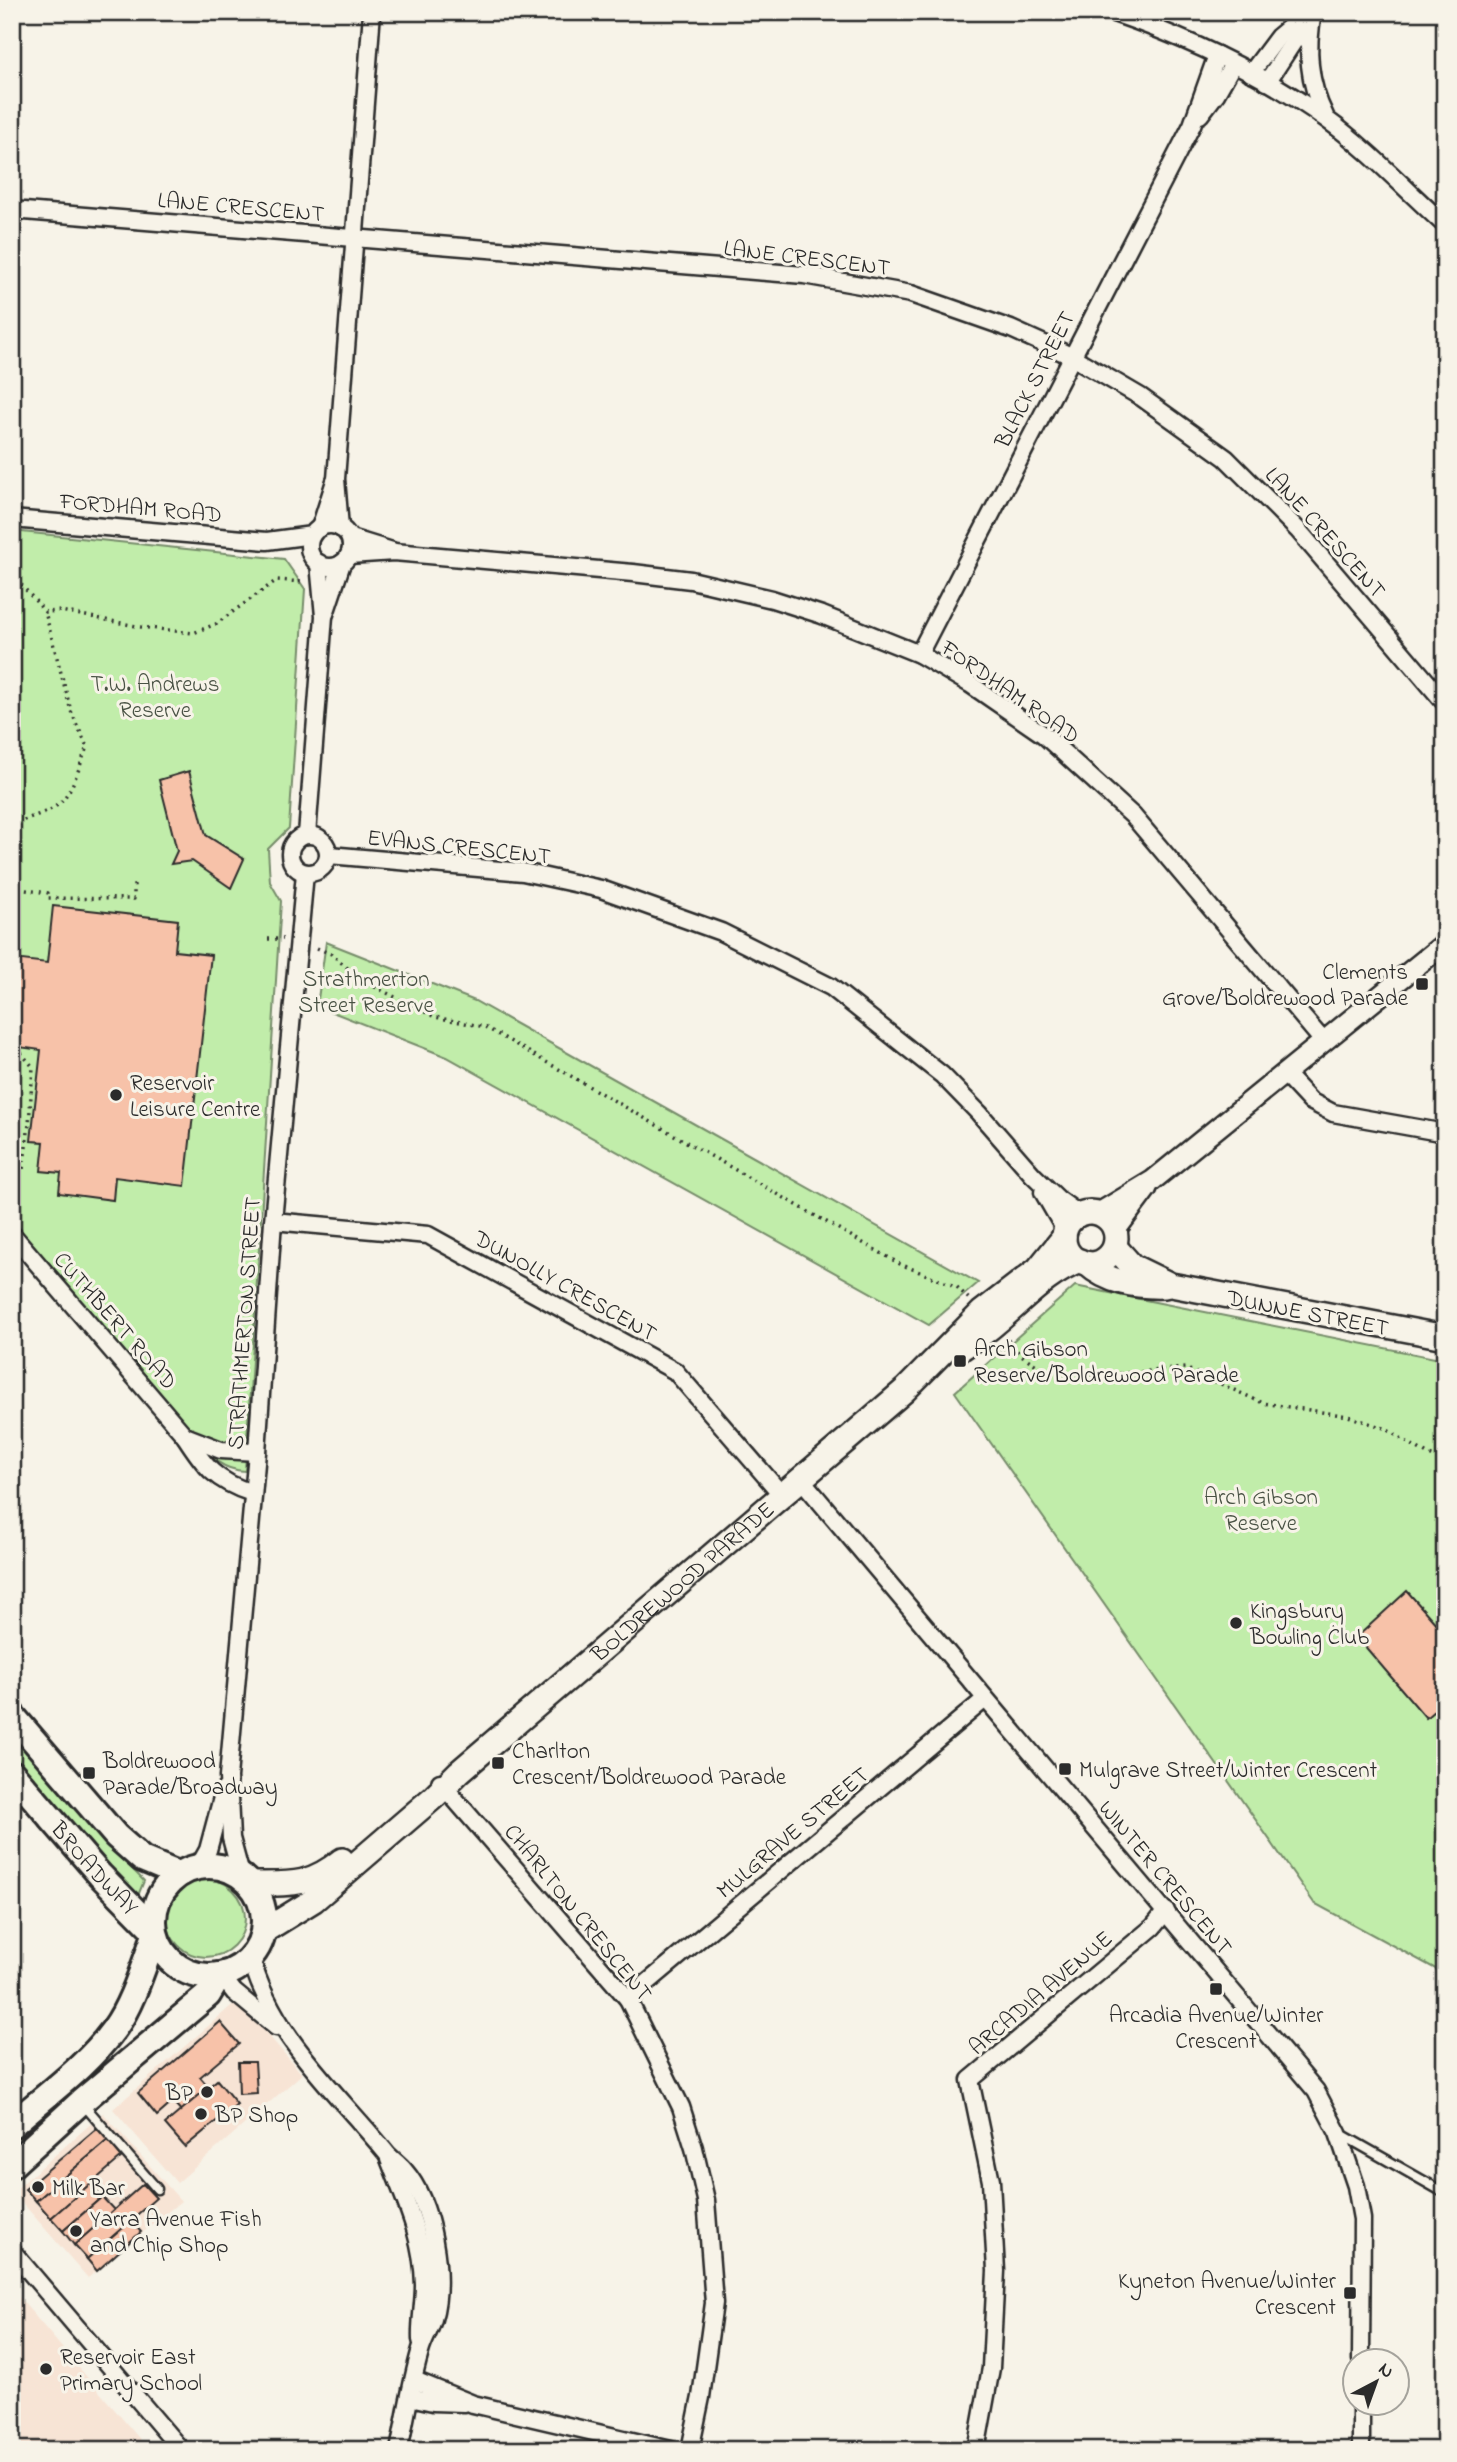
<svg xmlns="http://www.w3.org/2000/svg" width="1457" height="2462" viewBox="0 0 1457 2462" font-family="'Indie Flower',sans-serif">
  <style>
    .built { fill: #f7e4d5 }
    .green { fill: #c1edaa; stroke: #768c6a; stroke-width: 2 }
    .building { fill: #f7c2a9; stroke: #2b2b2b; stroke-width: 2 }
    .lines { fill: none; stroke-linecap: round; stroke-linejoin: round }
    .service-casing { stroke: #2b2b2b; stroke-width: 13 }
    .minor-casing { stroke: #2b2b2b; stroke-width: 21 }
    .tertiary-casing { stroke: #2b2b2b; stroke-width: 24 }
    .secondary-casing { stroke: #2b2b2b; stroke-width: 28 }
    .primary-casing { stroke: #2b2b2b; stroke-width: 30 }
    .path { stroke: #2b2b2b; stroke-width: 3.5; stroke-dasharray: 2 5; stroke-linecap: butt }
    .service { stroke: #f7f3e8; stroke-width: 8 }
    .minor { stroke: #f7f3e8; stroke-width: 16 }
    .tertiary { stroke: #f7f3e8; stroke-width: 19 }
    .secondary { stroke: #f7f3e8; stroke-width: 23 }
    .primary { stroke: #f7f3e8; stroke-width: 24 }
    .poi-dot { fill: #2b2b2b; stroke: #f7f3e8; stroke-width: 2.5 }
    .labels { text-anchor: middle; stroke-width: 6; stroke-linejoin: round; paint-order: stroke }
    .street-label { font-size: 23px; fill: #2b2b2b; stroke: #f7f3e8 }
    .park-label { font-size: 23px; fill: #495244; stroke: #f7f3e8 }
    .poi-label { font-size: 23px; fill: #2b2b2b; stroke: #f7f3e8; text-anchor: start }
  </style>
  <rect width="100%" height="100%" fill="#f7f3e8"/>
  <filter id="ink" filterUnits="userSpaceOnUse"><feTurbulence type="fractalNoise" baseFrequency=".0143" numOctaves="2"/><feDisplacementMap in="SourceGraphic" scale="14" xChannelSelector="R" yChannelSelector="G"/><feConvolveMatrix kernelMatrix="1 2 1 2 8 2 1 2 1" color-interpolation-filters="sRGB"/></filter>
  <g filter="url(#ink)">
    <!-- built -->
    <g class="built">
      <path d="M238,2000L302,2074L177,2183L113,2109Z"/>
      <path d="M103,2113L181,2201L88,2278L13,2192Z"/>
      <path d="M12,2289L149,2450H12Z"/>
    </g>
    <!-- green -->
    <g class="green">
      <path d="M12,531L284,559L305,589L289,828L268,849L270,882L281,901L245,1471C220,1470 208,1454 192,1437L12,1221Z"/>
      <path d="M326,942L475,1001L978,1283L929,1325L447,1057L317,1006Z"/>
      <path d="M1075,1286L1445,1360V1974L1314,1903L955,1392Z"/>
      <path d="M12,1730L105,1841L144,1881L137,1898L122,1885L12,1754Z"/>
      <circle cx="206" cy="1918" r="39"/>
    </g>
    <!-- building -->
    <g class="building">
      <path d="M189,771L206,835L244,859L231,888L192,861L171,864L177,851L159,780Z"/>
      <path d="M53,906L178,920L175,951L211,955L185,1186L115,1177L113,1200L59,1193L61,1173L41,1171L44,1142L31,1141L41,1050L12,1046V979L14,959L47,963Z"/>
      <path d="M1407,1591L1445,1634V1701L1426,1718L1357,1637Z"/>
      <path d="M220,2022L239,2044L200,2077L213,2092L186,2116L173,2102L157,2116L138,2093Z"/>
      <path d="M238,2062H255L257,2093L239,2094Z"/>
      <path d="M217,2080L237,2104L185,2147L165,2124Z"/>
      <path d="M97,2128L108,2140L36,2201L25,2189Z"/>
      <path d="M108,2140L122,2157L51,2218L36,2201Z"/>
      <path d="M90,2184L102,2197L63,2231L51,2218Z"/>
      <path d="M143,2184L156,2198L87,2259L74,2245Z"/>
      <path d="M102,2197L114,2210L74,2245L63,2231Z"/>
      <path d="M131,2221L141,2232L97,2271L87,2259Z"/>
    </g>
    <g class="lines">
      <!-- service casing -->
      <g class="service-casing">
        <g id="service">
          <path d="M1140,20L1167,12"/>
          <path d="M83,2104L157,2189"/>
          <path d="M1341,2134L1445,2193"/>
        </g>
      </g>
      <!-- minor casing -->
      <g class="minor-casing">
        <g id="minor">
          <path d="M1111,12C1187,38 1261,72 1326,119C1368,149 1406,190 1445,225"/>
          <path d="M1313,12C1306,49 1308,82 1325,116"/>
          <path d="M1251,73L1278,37L1308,12"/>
          <path d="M1267,82L1307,21"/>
          <path d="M1200,115L1216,94L1233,64"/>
          <path d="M12,210L804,275L911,294L1011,329L1071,356L1141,397L1226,458L1298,530L1445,703"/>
          <path d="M12,519L267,541L312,535"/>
          <circle cx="330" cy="546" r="21"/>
          <path d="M320,528L335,481"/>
          <path d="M340,528L336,479L372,12"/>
          <path d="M350,538L392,551"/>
          <path d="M349,555L394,552L633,573L691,580L772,599L822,615L919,654L970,684L1044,735L1133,816L1323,1041"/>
          <path d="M325,614L342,563"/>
          <path d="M919,654L1192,125L1217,55"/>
          <circle cx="309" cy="854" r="19"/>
          <path d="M307,835L324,616L319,563"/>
          <path d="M329,855L523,872L601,889L721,932L831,987L914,1053L942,1075L979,1113L1033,1175L1058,1199L1079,1214"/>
          <path d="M1284,1073L1310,1101L1333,1113L1445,1133"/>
          <path d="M1043,1192L1065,1230"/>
          <path d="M273,1221L428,1235L675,1371L782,1495"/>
          <path d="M12,1234L185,1436C205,1467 215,1481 252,1493"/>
          <path d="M185,1436L221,1450L257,1452"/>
          <path d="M801,1479L1316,2091L1338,2133L1356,2186L1362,2219L1361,2360"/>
          <path d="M440,1782L628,1999L681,2107L694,2148L706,2200L714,2303L701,2397L690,2450"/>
          <path d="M199,1866L208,1850L224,1790"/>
          <path d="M241,1875L231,1838L228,1777L257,1452L273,1221L305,873"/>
          <path d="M251,1957C271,2036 338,2093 388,2155C393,2160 399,2164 404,2170C433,2203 445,2277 433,2319C430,2330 424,2339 421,2349C411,2382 406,2417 399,2450"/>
          <path d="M221,1975L234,1992L276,2027"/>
          <path d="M628,1999L985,1699"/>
          <path d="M389,2159C406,2203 423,2237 424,2285C424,2304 420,2322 421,2340"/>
          <path d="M12,2251L181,2450"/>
          <path d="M414,2380L473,2404L671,2450"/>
          <path d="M410,2397L433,2402L464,2403"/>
          <path d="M976,2450L991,2368L996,2271L991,2181L970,2080L1153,1927L1166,1911"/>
          <path d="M1361,2450V2402"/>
        </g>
      </g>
      <!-- tertiary casing -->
      <g class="tertiary-casing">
        <g id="tertiary">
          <path d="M1099,1213L1152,1181L1445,943"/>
          <path d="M1115,1231L1147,1188"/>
        </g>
      </g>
      <!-- secondary casing -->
      <g class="secondary-casing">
        <g id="secondary">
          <circle cx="1090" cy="1238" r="26"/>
          <path d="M1115,1247L1132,1266L1171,1285L1445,1337"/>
          <path d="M1086,1263C1108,1283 1136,1287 1165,1286"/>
          <path d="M962,1348C974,1340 986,1332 997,1322C1024,1300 1046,1274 1080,1261"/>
          <path d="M250,1884C290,1884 309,1887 342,1860"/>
          <path id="s1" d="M264,1931L314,1900L435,1796L459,1772L905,1390L982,1312L1038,1269L1064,1237"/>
        </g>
      </g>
      <!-- primary casing -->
      <g class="primary-casing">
        <g id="primary">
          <path d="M12,1715L116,1836L142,1859L178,1874"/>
          <path id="s2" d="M12,1773L100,1875L154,1930"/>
          <circle cx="209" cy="1921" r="55"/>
          <path d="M12,2125C47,2094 87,2066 114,2029C133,2003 144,1964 155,1935"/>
          <path d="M12,2165L81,2102L208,1995L220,1975"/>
        </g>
      </g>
      <!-- path -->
      <g class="path">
        <path d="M12,574L45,612L61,611L141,627L193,633L216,624L277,580L303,582"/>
        <path d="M12,828C22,818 35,817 47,811C71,802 78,769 87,747L71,711L45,612"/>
        <path d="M12,888L48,893V898L134,899V880"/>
        <path d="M12,922V963"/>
        <path d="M268,939H283"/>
        <path d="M317,948L331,954L363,981L435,1017L485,1027L900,1264L957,1287L969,1299"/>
        <path d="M12,1042L33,1067L29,1124L23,1170"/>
        <path d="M1008,1340L1020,1354L1057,1379L1185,1368L1263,1403L1348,1416L1384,1428L1429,1455L1445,1460"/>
      </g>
      <!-- service -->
      <use href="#service" class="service"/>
      <!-- minor -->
      <use href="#minor" class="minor"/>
      <!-- tertiary -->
      <use href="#tertiary" class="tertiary"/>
      <!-- secondary -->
      <use href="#secondary" class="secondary"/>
      <!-- primary -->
      <use href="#primary" class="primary"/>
    </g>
  </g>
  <!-- markers -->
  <g class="poi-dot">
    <rect x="1415" y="977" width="14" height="14" rx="3.5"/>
    <circle cx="116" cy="1095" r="7"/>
    <rect x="953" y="1354" width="14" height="14" rx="3.5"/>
    <circle cx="1236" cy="1623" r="7"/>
    <rect x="491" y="1756" width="14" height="14" rx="3.5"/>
    <rect x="1058" y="1762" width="14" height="14" rx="3.5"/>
    <rect x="82" y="1766" width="14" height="14" rx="3.5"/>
    <rect x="1209" y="1982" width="14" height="14" rx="3.5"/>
    <circle cx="207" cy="2092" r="7"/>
    <circle cx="201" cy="2114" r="7"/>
    <circle cx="38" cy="2187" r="7"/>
    <circle cx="76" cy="2231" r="7"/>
    <rect x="1343" y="2286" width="14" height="14" rx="3.5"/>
    <circle cx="46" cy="2369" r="7"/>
  </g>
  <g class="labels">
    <!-- street labels -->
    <g class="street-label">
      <text transform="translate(241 206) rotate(5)" y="8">LANE CRESCENT</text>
      <text transform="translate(807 257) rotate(7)" y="8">LANE CRESCENT</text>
      <text transform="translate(1034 379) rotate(-63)" y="8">BLACK STREET</text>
      <text transform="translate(141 507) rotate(5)" y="8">FORDHAM ROAD</text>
      <text transform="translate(1326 532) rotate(48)" y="8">LANE CRESCENT</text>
      <text transform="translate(1011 691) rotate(35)" y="8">FORDHAM ROAD</text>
      <text transform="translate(459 846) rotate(6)" y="8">EVANS CRESCENT</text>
      <text transform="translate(566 1285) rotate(29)" y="8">DUNOLLY CRESCENT</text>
      <text transform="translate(1308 1312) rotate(11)" y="8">DUNNE STREET</text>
      <text transform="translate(116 1320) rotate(49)" y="8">CUTHBERT ROAD</text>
      <text transform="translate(243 1323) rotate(-86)" y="8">STRATHMERTON STREET</text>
      <text dy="8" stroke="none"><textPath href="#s1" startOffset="546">BOLDREWOOD PARADE</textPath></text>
      <text transform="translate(792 1832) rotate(-40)" y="8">MULGRAVE STREET</text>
      <text dy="8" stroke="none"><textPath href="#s2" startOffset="126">BROADWAY</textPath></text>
      <text transform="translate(1166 1877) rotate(50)" y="8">WINTER CRESCENT</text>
      <text transform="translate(579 1912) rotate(51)" y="8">CHARLTON CRESCENT</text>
      <text transform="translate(1040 1992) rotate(-40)" y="8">ARCADIA AVENUE</text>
    </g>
    <!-- park labels -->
    <g class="park-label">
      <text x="155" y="691">T.W. Andrews<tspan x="155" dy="26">Reserve</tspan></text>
      <text x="366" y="986">Strathmerton<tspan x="366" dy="26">Street Reserve</tspan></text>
      <text x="1261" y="1504">Arch Gibson<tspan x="1261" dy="26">Reserve</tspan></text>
    </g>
    <!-- poi labels -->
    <g class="poi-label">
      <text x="1408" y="979" text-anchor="end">Clements<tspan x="1408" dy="26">Grove/Boldrewood Parade</tspan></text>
      <text x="130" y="1090">Reservoir<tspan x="130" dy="26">Leisure Centre</tspan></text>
      <text x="974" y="1356">Arch Gibson<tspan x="974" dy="26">Reserve/Boldrewood Parade</tspan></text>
      <text x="1250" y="1618">Kingsbury<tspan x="1250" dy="26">Bowling Club</tspan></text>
      <text x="512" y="1758">Charlton<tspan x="512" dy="26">Crescent/Boldrewood Parade</tspan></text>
      <text x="103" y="1768">Boldrewood<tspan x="103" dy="26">Parade/Broadway</tspan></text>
      <text x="1079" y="1777">Mulgrave Street/Winter Crescent</text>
      <text x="1216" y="2022" text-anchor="middle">Arcadia Avenue/Winter<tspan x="1216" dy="26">Crescent</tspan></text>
      <text x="193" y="2100" text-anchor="end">BP</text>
      <text x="215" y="2122">BP Shop</text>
      <text x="52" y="2195">Milk Bar</text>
      <text x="90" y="2226">Yarra Avenue Fish<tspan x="90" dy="26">and Chip Shop</tspan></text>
      <text x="1336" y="2288" text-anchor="end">Kyneton Avenue/Winter<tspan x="1336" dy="26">Crescent</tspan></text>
      <text x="60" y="2364">Reservoir East<tspan x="60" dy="26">Primary School</tspan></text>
    </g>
  </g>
  <!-- margin -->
  <rect width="1457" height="2462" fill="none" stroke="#f7f3e8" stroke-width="42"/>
  <rect x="21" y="21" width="1415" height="2420" fill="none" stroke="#2b2b2b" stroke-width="2.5" filter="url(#ink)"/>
  <!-- north arrow -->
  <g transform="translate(1376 2382) rotate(41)"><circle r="33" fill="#f7f3e8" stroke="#a5a39c" stroke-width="2"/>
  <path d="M0-5L12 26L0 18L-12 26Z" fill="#2b2b2b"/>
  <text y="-10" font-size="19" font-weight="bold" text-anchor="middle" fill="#2b2b2b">N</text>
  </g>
</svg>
